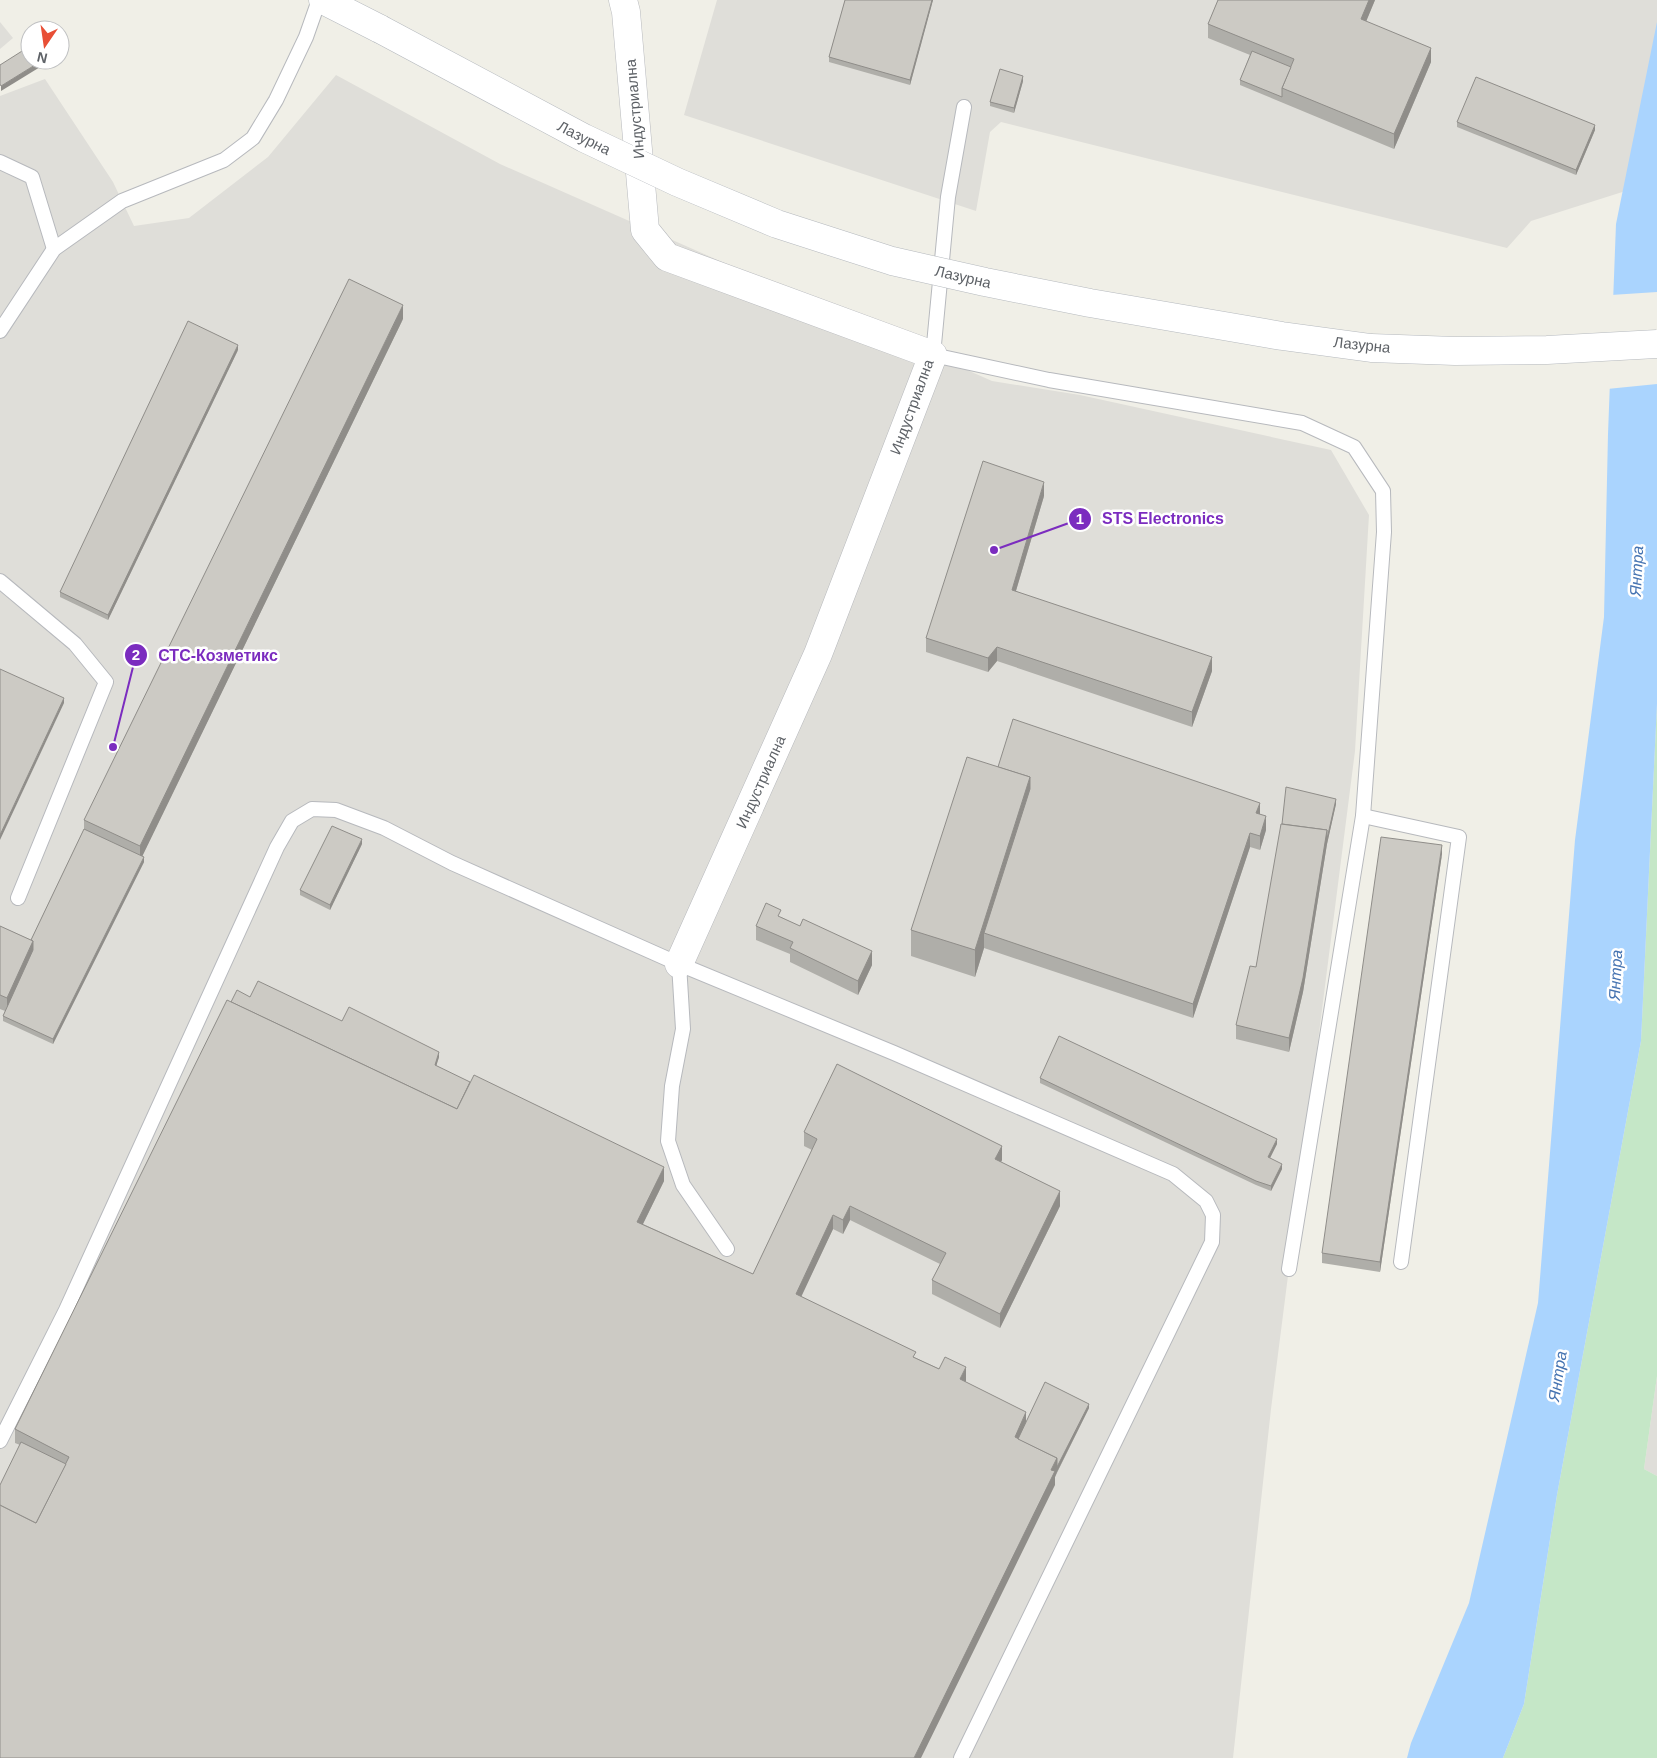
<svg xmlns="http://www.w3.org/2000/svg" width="1657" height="1758" viewBox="0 0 1657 1758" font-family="Helvetica,sans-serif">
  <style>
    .industrial { fill: #dfded9 }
    .green { fill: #c5e7c7 }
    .water { fill: #aad4fe }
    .pier { fill: #f0efe7 }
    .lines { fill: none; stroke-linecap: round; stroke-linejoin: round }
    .lane-casing { stroke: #b7b9bd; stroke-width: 16 }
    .street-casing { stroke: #b7b9bd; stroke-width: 29 }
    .secondary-casing { stroke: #b5b9be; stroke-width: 29 }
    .lane { stroke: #fff; stroke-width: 14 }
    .street { stroke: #fff; stroke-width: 28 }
    .secondary { stroke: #fff; stroke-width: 28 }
    .secondary-bridge-casing { stroke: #b5b9be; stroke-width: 29; stroke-linecap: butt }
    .secondary-bridge { stroke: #fff; stroke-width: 28 }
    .wall { fill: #afaea9 }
    .shaded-wall { fill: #8f8d89 }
    .building { fill: #cccac4; stroke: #8f8d89 }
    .labels { text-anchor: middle; stroke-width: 5; stroke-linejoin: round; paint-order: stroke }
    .street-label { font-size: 15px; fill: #5e6267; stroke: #fff }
    .water-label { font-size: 16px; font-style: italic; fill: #4573b1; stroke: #fff }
    .leader { fill: none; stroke: #7b2cbf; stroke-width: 2 }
    .callout-dot { fill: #7b2cbf; stroke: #fff; stroke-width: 2 }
    .mark-label { font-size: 15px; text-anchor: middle; font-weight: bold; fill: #fff }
    .callout-label { font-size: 16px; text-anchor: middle; font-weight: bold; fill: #7b2cbf; stroke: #fff; stroke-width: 5; stroke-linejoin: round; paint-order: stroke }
  </style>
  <rect width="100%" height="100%" fill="#f0efe7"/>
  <!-- industrial -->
  <g class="industrial">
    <path d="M717,0H1657V181L1531,221L1507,248L1001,122L990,132L976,211L684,115Z"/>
    <path d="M0,22L13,38L0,49Z"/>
    <path d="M336,75L500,164L992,381L1080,395L1331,450L1369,515L1355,751L1271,1409L1233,1758H0V96L45,79L113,182L134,226L189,218L268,157Z"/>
    <path d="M1657,1376V1476L1644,1469Z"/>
  </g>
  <!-- green -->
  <path class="green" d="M1657,704V1376L1644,1469L1657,1476V1758H1503L1524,1704L1557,1495L1641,1041Z"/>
  <!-- water -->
  <path class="water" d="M1657,22V704L1641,1041L1557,1495L1524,1704L1503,1758H1407L1411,1743L1469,1603L1538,1303L1575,840L1604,617L1608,434L1616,224Z"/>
  <!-- pier -->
  <path class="pier" d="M1657,292V384L1607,389L1611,295Z"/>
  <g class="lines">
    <!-- lane casing -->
    <g class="lane-casing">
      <g id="lane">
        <path d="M964,107L948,197L933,355L1049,380L1302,423L1354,447L1383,491L1384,532L1363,816L1289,1269"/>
        <path d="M0,162L32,177L54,249"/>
        <path d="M0,331L54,249L122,201L224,160L253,138L276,100L306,37L319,0"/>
        <path d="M0,581L75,644L106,682L18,898"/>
        <path d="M1363,816L1459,837L1401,1262"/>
        <path d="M679,964L683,1029L672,1086L668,1141L683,1185L727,1249"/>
        <path d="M0,1441L66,1310L277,847L292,821L312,809L336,810L384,828L452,863L679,964L894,1053L1173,1174L1206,1201L1213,1215L1212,1242L961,1758"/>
      </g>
    </g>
    <!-- street casing -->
    <g class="street-casing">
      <path id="street" d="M623,0L626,12L645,230L667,257L933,355L818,654L679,964"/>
    </g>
    <!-- secondary casing -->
    <g class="secondary-casing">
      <path id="secondary" d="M323,0L380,29"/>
    </g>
    <!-- lane -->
    <use href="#lane" class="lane"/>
    <!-- street -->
    <use href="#street" class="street"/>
    <!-- secondary -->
    <use href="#secondary" class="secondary"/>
    <!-- secondary-bridge casing -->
    <g class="secondary-bridge-casing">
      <path id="secondary-bridge" d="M380,29L584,138L677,182L777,224L892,261L985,282L1090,303L1282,336L1371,348L1455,351L1547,350L1657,344"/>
    </g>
    <!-- secondary-bridge -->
    <use href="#secondary-bridge" class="secondary-bridge"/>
  </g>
  <!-- wall -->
  <g class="wall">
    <path d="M845,0H933L910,85L829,62V57Z"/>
    <path d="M1218,0H1375L1366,21L1431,62L1394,149L1240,85V80L1250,55L1208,38V24Z"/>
    <path d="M1023,81L1014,113L990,106V102Z"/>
    <path d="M1457,122L1595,130L1576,175L1457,127Z"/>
    <path d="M403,319L142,856L144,862L53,1044L3,1021V1016L5,1011L0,1009V926L31,940L84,829V820Z"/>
    <path d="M238,350L108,620L60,597V592Z"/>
    <path d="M1044,496L1016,591L1212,671L1192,727L997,661L988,672L926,652V638Z"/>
    <path d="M998,767L1260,814L1266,830L1260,850L1250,847L1193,1018L984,948L975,977L911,956V930Z"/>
    <path d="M1336,804L1327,844L1303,992L1289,1052L1236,1039V1025L1256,967L1282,824Z"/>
    <path d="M362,844L330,910L300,895V890Z"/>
    <path d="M1442,854L1380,1272L1322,1263V1253Z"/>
    <path d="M781,917L872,965L858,995L790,962V954L756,940V926Z"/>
    <path d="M250,997L342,1021L439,1057L436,1066L664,1181L643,1224L753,1274L812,1150L804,1146V1132L1002,1160L1001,1162L1060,1206L1000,1328L932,1294V1280L940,1264L850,1220L843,1234L833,1229L801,1296L916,1358L966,1381V1382L1026,1422L1089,1408L1055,1477V1485L0,1758L20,1445L15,1443V1429L231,1002Z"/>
    <path d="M1040,1078L1277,1144L1270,1158L1282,1169L1271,1191L1256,1185L1040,1083Z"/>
  </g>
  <!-- shaded-wall -->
  <g class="shaded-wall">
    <path d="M932,0H933L910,85V80Z"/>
    <path d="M1369,0H1375L1361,34V19Z"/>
    <path d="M1431,48V62L1394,149V134Z"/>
    <path d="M43,60H45V64L1,91V86Z"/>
    <path d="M1023,76V81L1014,113V108Z"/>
    <path d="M1595,125V130L1576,175V170Z"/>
    <path d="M403,305V319L140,861V846Z"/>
    <path d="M238,345V350L108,620V615Z"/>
    <path d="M1044,482V496L1012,604V590Z"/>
    <path d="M997,647V661L988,672V658Z"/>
    <path d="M1212,657V671L1192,727V712Z"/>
    <path d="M64,698V703L0,840V835Z"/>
    <path d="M1030,777V804L984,933V948L975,977V950Z"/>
    <path d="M1336,799V804L1327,844L1303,992L1289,1052V1038L1327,830Z"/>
    <path d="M1260,803V817L1256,813Z"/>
    <path d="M1266,816V830L1260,850V836Z"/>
    <path d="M1250,833V847L1193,1018V1004Z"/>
    <path d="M362,839V844L330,910V905Z"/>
    <path d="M1442,845V854L1380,1272V1262Z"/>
    <path d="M144,857V862L53,1044V1039Z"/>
    <path d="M33,941V955L7,1012V998Z"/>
    <path d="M872,951V965L858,995V981Z"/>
    <path d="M439,1052V1057L435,1070V1065Z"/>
    <path d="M1277,1139V1144L1268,1162V1157Z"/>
    <path d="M1002,1146V1160L995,1173V1159Z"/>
    <path d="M1282,1164V1169L1271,1191V1186Z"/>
    <path d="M664,1167V1181L637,1236V1222Z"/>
    <path d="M1060,1191V1206L1000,1328V1314Z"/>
    <path d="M850,1206V1220L843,1234V1220Z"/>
    <path d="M833,1215V1229L796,1308V1294Z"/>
    <path d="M966,1367V1381L960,1393V1379Z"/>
    <path d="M1089,1404V1408L1057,1472V1467Z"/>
    <path d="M1026,1412V1426L1017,1447L1015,1437Z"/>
    <path d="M1057,1458V1472L1055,1477V1485L921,1758H914Z"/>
  </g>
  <!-- building -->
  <g class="building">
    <path d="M845,0H932L910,80L829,57Z"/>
    <path d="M1218,0H1369L1361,19L1431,48L1394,134L1282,88L1294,59L1208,24Z"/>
    <path d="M30,46V60H43L1,86L0,84V65Z"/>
    <path d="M1252,51L1291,67L1282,88V97L1240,80Z"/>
    <path d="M1000,69L1023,76L1014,108L990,102Z"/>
    <path d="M1476,77L1595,125L1576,170L1457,122Z"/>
    <path d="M349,279L403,305L140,846L84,820Z"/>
    <path d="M188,321L238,345L108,615L60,592Z"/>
    <path d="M983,461L1044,482L1012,590L1212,657L1192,712L997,647L988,658L926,638Z"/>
    <path d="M0,669L64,698L0,835Z"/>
    <path d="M1013,719L1260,803L1256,813L1266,816L1260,836L1250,833L1193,1004L984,933L1030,789V777L998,767Z"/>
    <path d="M967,757L1030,777L975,950L911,930Z"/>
    <path d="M1286,787L1336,799L1327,839V830L1282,824Z"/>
    <path d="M1281,824L1327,830L1303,978L1289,1038L1236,1025L1250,966L1256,967Z"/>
    <path d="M332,826L362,839L330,905L300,890Z"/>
    <path d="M84,829L144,857L53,1039L3,1016L33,950V941L31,940Z"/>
    <path d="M1381,837L1442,845L1380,1262L1322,1253Z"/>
    <path d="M766,903L781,910L778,916L800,926L803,919L872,951L858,981L790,948L793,942L756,926Z"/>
    <path d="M0,926L33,941L7,998L0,995Z"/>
    <path d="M258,981L342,1021L349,1007L439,1052L435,1065L470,1082L457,1109L231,1002L237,990L250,997Z"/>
    <path d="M227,1000L457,1109L474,1075L664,1167L637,1222L753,1274L817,1139L804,1132L837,1064L1002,1146L995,1159L1060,1191L1000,1314L932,1280L946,1253L850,1206L843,1220L833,1215L796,1294L916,1352L913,1357L939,1369L945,1357L966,1367L960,1379L1026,1412L1015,1437L1057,1458L1051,1470L1055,1471L914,1758H0V1505L36,1523L69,1457L15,1429Z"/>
    <path d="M1059,1036L1277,1139L1268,1157L1282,1164L1271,1186L1256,1181L1040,1078Z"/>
    <path d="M1045,1382L1089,1404L1057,1467V1458L1018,1439Z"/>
    <path d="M21,1442L66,1464L36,1523L0,1505V1485Z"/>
  </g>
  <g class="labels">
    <!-- street labels -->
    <g class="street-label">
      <text transform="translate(635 109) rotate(-95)" y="5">Индустриална</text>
      <text transform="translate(584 138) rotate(27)" y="5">Лазурна</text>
      <text transform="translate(963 277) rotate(13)" y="5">Лазурна</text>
      <text transform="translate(1362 345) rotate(6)" y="5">Лазурна</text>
      <text transform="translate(912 407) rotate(-70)" y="5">Индустриална</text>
      <text transform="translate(761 782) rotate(-66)" y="5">Индустриална</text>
    </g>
    <!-- water labels -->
    <g class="water-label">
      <text transform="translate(1636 571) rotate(-87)" y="6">Янтра</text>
      <text transform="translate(1615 975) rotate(-87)" y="6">Янтра</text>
      <text transform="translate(1557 1376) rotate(-81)" y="6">Янтра</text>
    </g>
  </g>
  <!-- callouts -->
  <path class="leader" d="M994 550L1080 519M113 747L136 655"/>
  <g class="callout-dot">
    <circle cx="994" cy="550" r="5"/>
    <circle cx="113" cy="747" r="5"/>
    <circle cx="1080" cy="519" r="12"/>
    <circle cx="136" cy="655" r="12"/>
  </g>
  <g class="mark-label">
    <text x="1080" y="524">1</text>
    <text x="136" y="660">2</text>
  </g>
  <g class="callout-label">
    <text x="1163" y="524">STS Electronics</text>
    <text x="218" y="661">СТС-Козметикс</text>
  </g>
  <!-- north arrow -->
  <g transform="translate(45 45) rotate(193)"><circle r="24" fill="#ffffff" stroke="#bfc0c2"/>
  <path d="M0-4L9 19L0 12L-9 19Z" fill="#e84f36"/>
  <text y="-8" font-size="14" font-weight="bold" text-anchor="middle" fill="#5e6267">N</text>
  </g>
</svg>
